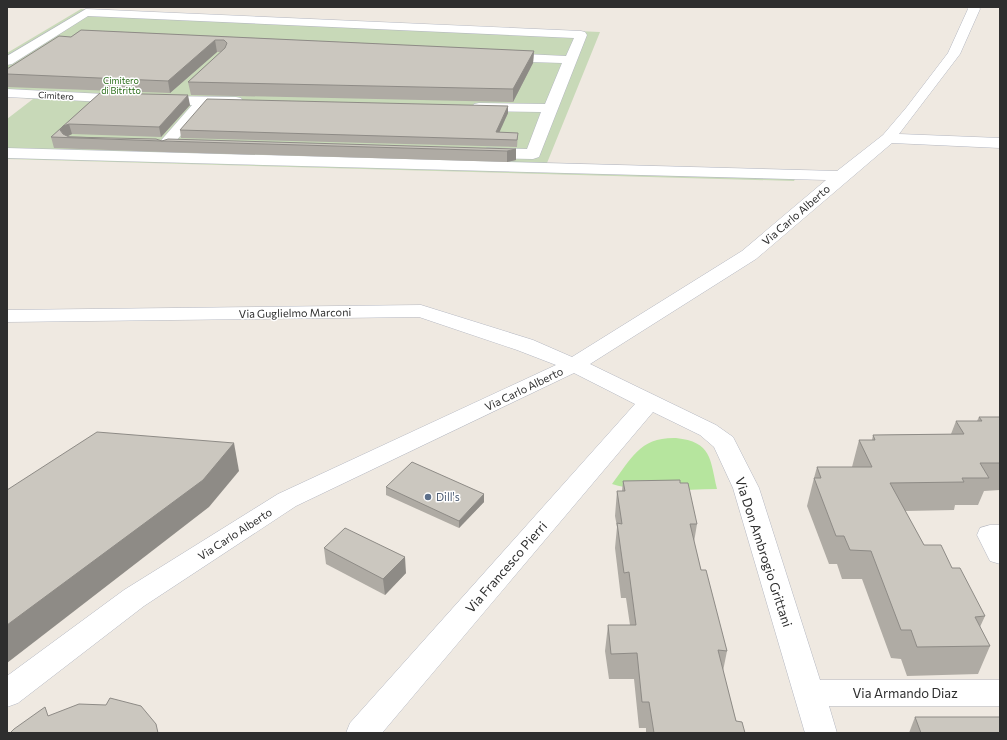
<svg xmlns="http://www.w3.org/2000/svg" width="1007" height="740" viewBox="0 0 1007 740" font-family="Commissioner,sans-serif">
  <style>
    .green { fill: #b6e59e }
    .cemetery { fill: #c8d9b8 }
    .lines { fill: none; stroke-linecap: round; stroke-linejoin: round }
    .minor-casing { stroke: #b4b7c1; stroke-width: 1 }
    .minor { fill: #fff; fill-rule: evenodd }
    .wall { fill: #afaba4 }
    .shaded-wall { fill: #8e8b86 }
    .building { fill: #cbc7bf; stroke: #8e8b86 }
    .service-dot { fill: #5c6f8a; stroke: #fff; stroke-width: 1.5 }
    .labels { text-anchor: middle; stroke-width: 3; stroke-linejoin: round; paint-order: stroke }
    .far-park-label { font-size: 9px; fill: #2c6e1b; stroke: #fff }
    .far-street-label { font-size: 9px; fill: #2e2e2e; stroke: #fff }
    .street-label { font-size: 11px; fill: #2e2e2e; stroke: #fff }
    .service-label { font-size: 11px; fill: #4e5e75; stroke: #fff; text-anchor: start }
    .near-street-label { font-size: 13px; fill: #2e2e2e; stroke: #fff }
  </style>
  <rect width="100%" height="100%" fill="#efe9e1"/>
  <!-- green -->
  <path class="green" d="M676,438C712,442 710,459 717,489C684,489 644,494 612,484C632,458 640,437 676,438Z"/>
  <!-- cemetery -->
  <path class="cemetery" d="M81,9L600,32L547,163L798,173L794,181L7,159V119L33,99L7,96V53Z"/>
  <g class="lines">
    <!-- minor casing -->
    <g class="minor-casing">
      <g id="minor">
        <path d="M967,7H979L980,9L960,54L899,134L1000,138V148L892,143L756,259L590,364L716,425L733,437L759,488L820,680H1000V706H829L837,733H805L733,488L714,447L700,435L653,412L382,733H346L350,723L635,404L574,373L296,506L144,606L18,703L7,707V676L124,590L278,494L556,365L517,350L419,317L7,322V310L421,305L533,340L572,357L742,251L826,180L7,158V148L837,171L883,135L906,108L948,53L968,9Z"/>
        <path d="M86,9L581,31L585,32L587,35L539,157L533,159L487,158L482,156L479,153L482,150L487,148L527,149L541,112L479,111L474,110L472,107L474,104L479,103L545,104L562,63L503,61L499,60L497,57L499,54L503,53L566,56L574,38L88,16L12,64L7,65V56Z"/>
        <path d="M7,89L124,95L129,96L131,99L129,102L124,103L7,97Z"/>
        <path d="M159,96L236,97L241,98L243,101L241,104L207,105L170,148L165,150L160,148L157,145L192,105L154,103L152,100L154,97Z"/>
        <path d="M990,525H1000V564L990,561L977,535L980,528Z"/>
      </g>
    </g>
    <!-- minor -->
    <use href="#minor" class="minor"/>
  </g>
  <!-- wall -->
  <g class="wall">
    <path d="M81,30L534,51L533,63L513,102L191,95L188,82L221,52H217L170,93L7,87V69L71,37Z"/>
    <path d="M100,93L190,105L161,137L72,134L68,136L162,141L516,149V160L507,162L164,152L54,148L51,137Z"/>
    <path d="M508,106V113L499,132L518,133L517,147L181,138L180,130Z"/>
    <path d="M979,417H1000V490L984,491L978,505H955L954,510L905,511L924,545L952,568L985,616L980,627L990,646L978,674L907,676L901,659L891,658L862,579H842L837,564H829L807,506L814,478L817,467H852L859,440H872L873,435L951,434L956,421H977Z"/>
    <path d="M623,481L680,483L697,524L694,542L701,570L727,651L723,671L736,721L745,733H646V728H639L634,679H609L605,651L608,625H630L626,598H621L615,548L617,527L615,516L617,491H622Z"/>
    <path d="M386,487L484,494V502L459,528L386,495Z"/>
    <path d="M324,548L406,573L385,595L326,564Z"/>
    <path d="M915,717L1000,733H909Z"/>
  </g>
  <!-- shaded-wall -->
  <g class="shaded-wall">
    <path d="M215,40L217,52L170,93L168,81Z"/>
    <path d="M534,51L533,63L513,102V89Z"/>
    <path d="M188,95L190,105L161,137L159,127Z"/>
    <path d="M508,106V113L496,140V132Z"/>
    <path d="M69,124L72,134L66,137L60,130L63,126Z"/>
    <path d="M516,149V160L507,162V151Z"/>
    <path d="M234,443L239,471L209,507L7,663V625Z"/>
    <path d="M484,494V502L459,528V521Z"/>
    <path d="M405,557L406,573L385,595L383,579Z"/>
  </g>
  <!-- building -->
  <g class="building">
    <path d="M81,30L534,51L513,89L188,82L225,48L227,43L224,40H215L168,81L7,74V69L59,36L71,37Z"/>
    <path d="M100,93L188,95L159,127L69,124L63,126L60,130L63,134L69,137L156,139L162,141L168,139L516,149L507,151L162,141L51,137Z"/>
    <path d="M207,99L508,106L496,132L518,133L517,140L180,130Z"/>
    <path d="M979,417H1000V463H980L989,478H962L964,482L890,483L924,545H941L952,568H960L985,616L975,617L990,646L917,647L911,630H901L871,551L850,550L844,536H836L814,478H821L817,467H872L859,440H875L873,435L964,434L956,421H982Z"/>
    <path d="M97,432L234,443L203,480L7,625V490Z"/>
    <path d="M412,462L484,494L459,521L386,487Z"/>
    <path d="M680,480V483H688L697,524H690L701,570H706L727,651L718,650L736,721L742,722L745,733H654L649,702H642L637,653L611,654L608,625H636L629,572L624,573L617,523L622,524L617,491H625L623,481Z"/>
    <path d="M345,528L405,557L383,579L324,548Z"/>
    <path d="M110,698L141,706L156,724L158,733H10L14,729L45,707L48,716L79,704L106,705Z"/>
    <path d="M915,717H1000V733H921Z"/>
  </g>
  <!-- markers -->
  <circle class="service-dot" cx="428" cy="497" r="4"/>
  <g class="labels">
    <!-- far-park labels -->
    <g class="far-park-label">
      <text x="121" y="84">Cimitero<tspan x="121" dy="10">di Bitritto</tspan></text>
    </g>
    <!-- far-street labels -->
    <g class="far-street-label">
      <text transform="translate(56 96) rotate(3)" y="3">Cimitero</text>
    </g>
    <!-- street labels -->
    <g class="street-label">
      <text transform="translate(796 215) rotate(-41)" y="4">Via Carlo Alberto</text>
      <text transform="translate(295 313) rotate(-1)" y="4">Via Guglielmo Marconi</text>
      <text transform="translate(524 389) rotate(-26)" y="4">Via Carlo Alberto</text>
      <text transform="translate(235 534) rotate(-33)" y="4">Via Carlo Alberto</text>
    </g>
    <!-- service labels -->
    <g class="service-label">
      <text x="436" y="501">Dill's</text>
    </g>
    <!-- near-street labels -->
    <g class="near-street-label">
      <text transform="translate(764 552) rotate(72)" y="5">Via Don Ambrogio Grittani</text>
      <text transform="translate(506 567) rotate(-49)" y="5">Via Francesco Pierri</text>
      <text x="905" y="698">Via Armando Diaz</text>
    </g>
  </g>
  <!-- border -->
  <rect width="1007" height="740" fill="none" stroke="#2e2e2e" stroke-width="16"/>
</svg>
